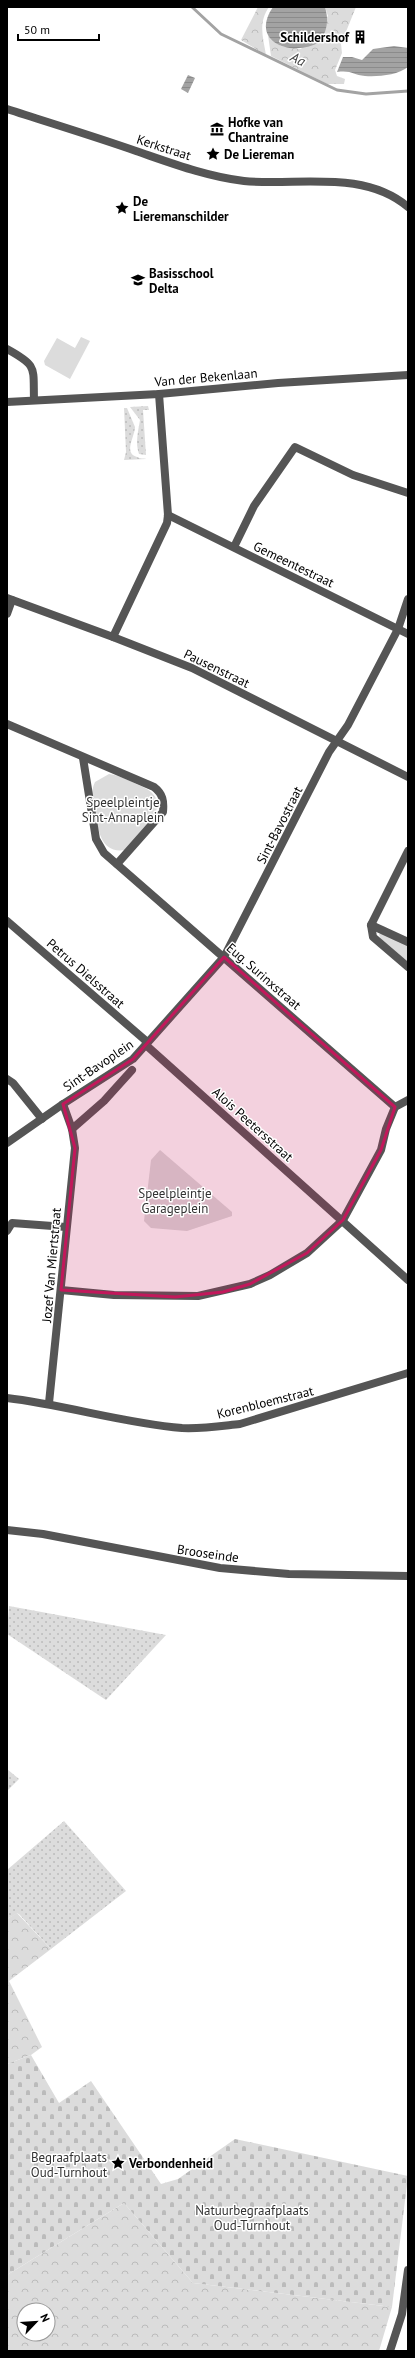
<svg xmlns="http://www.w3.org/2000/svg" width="415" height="2358" viewBox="0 0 415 2358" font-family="'PT Sans',sans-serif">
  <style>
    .grass { fill: url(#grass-dots) }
    .forest { fill: url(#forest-crowns); fill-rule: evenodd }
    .cemetery { fill: url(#cemetery-stones) }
    .park { fill: #dcdcdc }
    .water { fill: url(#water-rules) }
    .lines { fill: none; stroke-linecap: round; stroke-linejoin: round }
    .stream { stroke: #a3a3a3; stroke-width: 3 }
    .minor { stroke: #555; stroke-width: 8 }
    .tertiary { stroke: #555; stroke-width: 8 }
    .marked { fill: #c2185b; fill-opacity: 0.2; stroke: #c2185b; stroke-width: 3; stroke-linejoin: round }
    .labels { text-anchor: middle; stroke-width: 3; stroke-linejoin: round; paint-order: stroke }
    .poi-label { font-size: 13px; font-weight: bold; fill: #000; stroke: #fff; text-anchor: start }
    .street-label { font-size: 13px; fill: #000; stroke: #fff }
    .park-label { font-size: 13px; fill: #333; stroke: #fff }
    .water-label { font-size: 14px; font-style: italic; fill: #444; stroke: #fff }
  </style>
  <defs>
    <pattern id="grass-dots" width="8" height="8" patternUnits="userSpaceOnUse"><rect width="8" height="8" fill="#dcdcdc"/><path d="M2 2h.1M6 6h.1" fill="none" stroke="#bbb" stroke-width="1.8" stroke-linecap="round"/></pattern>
    <pattern id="forest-crowns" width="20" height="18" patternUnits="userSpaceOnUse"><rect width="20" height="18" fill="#dcdcdc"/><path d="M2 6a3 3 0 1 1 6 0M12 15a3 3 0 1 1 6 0" fill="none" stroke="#bbb"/></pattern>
    <pattern id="cemetery-stones" width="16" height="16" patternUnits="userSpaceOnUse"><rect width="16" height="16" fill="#dcdcdc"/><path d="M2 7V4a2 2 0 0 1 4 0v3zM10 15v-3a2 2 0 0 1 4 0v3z" fill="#bbb"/></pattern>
    <pattern id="water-rules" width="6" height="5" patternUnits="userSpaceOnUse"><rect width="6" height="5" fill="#a3a3a3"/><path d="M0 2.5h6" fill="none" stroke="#8b8b8b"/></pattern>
  </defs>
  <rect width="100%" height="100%" fill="#fff"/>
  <!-- grass -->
  <g class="grass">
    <path d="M148,406L149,410H143L146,455L139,454C135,443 138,432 140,420L130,407Z"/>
    <path d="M124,408H127L135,427C135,436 123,453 137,457C140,459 144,458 146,459L124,460L126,452Z"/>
    <path d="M9,1606L166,1635L106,1700L7,1634Z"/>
    <path d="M7,1769L19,1779L7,1791Z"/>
    <path d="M64,1821L126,1891L51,1949L18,1913L7,1919V1870Z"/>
  </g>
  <!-- forest -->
  <g class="forest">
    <path d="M258,7H269C258,23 263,37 266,55L241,40Z"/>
    <path d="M325,7H356L341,44L342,53L335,70L337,76L345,79L344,84H327L271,56L268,35L281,46L301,49L328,16Z"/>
    <path d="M17,1913L51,1949L9,1981L42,2047L31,2055L7,2064V1919Z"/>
    <path d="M124,2203L193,2283L392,2307L379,2351H7V2275ZM24,2310H48V2334H24Z"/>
  </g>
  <!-- cemetery -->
  <path class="cemetery" d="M31,2055L59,2103L91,2081L161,2184L178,2179L235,2139L408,2176L392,2307L193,2283L124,2203L7,2275V2064Z"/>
  <!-- park -->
  <g class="park">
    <path d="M81,337L90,341L70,379L45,365L44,361L57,338L75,348Z"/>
    <path d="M109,774C120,775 131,782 141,786C179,803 141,831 125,850C101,854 98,830 95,812C93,801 90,792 95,782Z"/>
    <path d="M383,933L408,946V962L380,938L379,934Z"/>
    <path d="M160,1150L232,1212V1216L187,1231L151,1228L144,1221L151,1160Z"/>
  </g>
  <!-- water -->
  <g class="water">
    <path d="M273,7H325C329,21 327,30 320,42C291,58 249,42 273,7Z"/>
    <path d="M394,46L408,48V67C398,75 378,77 365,76C353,75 352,70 337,72L343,57H352L362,60L373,49Z"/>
    <path d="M188,75L195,78L188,93L181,89Z"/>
  </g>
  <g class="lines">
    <!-- stream -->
    <path class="stream" d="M192,7L221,34L337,90L366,94L408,91"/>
    <!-- minor -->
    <g class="minor">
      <path d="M7,109C50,123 93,136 136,151C171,163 208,177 244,181C298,186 363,169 408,207"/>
      <path d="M7,349C38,366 33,367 34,400"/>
      <path d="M168,515L408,634"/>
      <path d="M234,547L254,506L295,447L353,475L408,493"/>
      <path d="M7,598L113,637L192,668L408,777"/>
      <path d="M7,614L12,600"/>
      <path d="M113,637L167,523L168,515L159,394"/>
      <path d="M7,724L154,787C163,794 164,801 163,812L117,864"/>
      <path d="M83,758L96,839L104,853L395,1107"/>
      <path d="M408,851L371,925L373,937L408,967"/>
      <path d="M7,921L145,1040L147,1046L408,1280"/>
      <path d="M371,925L408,942"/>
      <path d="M7,1079L13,1083L42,1119"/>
      <path d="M72,1129L104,1101L132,1070"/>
      <path d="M7,1143L63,1104L133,1059L224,957L329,752L348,725L398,629L408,599"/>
      <path d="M7,1231L12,1223L66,1227"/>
      <path d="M61,1290L114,1295L198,1296L250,1284L270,1275L307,1253L343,1220L381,1150L386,1129L395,1107L408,1100"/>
      <path d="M7,1398C66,1405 123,1423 182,1428C202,1429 221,1426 240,1424L408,1373"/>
      <path d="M49,1403L75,1148L72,1129L63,1104"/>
      <path d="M7,1530L43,1534L220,1568L289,1574L408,1576"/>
      <path d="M390,2351L402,2314L408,2270"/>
    </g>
    <!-- tertiary -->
    <path class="tertiary" d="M7,402L159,394L278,383L408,375"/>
  </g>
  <!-- marked area -->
  <path class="marked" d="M224,957L395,1107L381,1150L343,1220L307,1253L250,1284L223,1292L175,1297L61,1290L75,1148L63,1104L133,1059Z"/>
  <!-- icons -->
  <defs>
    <g id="building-bare" transform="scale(1.08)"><path d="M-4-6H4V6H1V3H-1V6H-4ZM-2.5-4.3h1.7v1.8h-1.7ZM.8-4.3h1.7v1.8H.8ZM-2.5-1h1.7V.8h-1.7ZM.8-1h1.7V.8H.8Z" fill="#000" stroke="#fff" stroke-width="2.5" paint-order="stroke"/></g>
    <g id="museum-bare" transform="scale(1.08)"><path d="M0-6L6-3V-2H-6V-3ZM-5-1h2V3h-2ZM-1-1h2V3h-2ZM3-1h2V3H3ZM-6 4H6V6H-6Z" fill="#000" stroke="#fff" stroke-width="2.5" paint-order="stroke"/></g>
    <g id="sight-bare" transform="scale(1.08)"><path d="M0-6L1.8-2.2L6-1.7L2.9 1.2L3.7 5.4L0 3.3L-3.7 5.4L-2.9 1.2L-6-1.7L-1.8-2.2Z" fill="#000" stroke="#fff" stroke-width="2.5" paint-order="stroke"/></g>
    <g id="school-bare" transform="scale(1.08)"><path d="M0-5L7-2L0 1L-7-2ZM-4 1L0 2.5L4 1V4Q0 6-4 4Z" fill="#000" stroke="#fff" stroke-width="2.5" paint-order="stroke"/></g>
  </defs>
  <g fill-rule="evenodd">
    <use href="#building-bare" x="360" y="37"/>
    <use href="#museum-bare" x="217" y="129"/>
    <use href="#sight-bare" x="213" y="154"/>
    <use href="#sight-bare" x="122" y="208"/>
    <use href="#school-bare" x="138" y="280"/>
    <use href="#sight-bare" x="118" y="2163"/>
  </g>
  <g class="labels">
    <!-- poi labels -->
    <g class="poi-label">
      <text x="349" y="42" text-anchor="end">Schildershof</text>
      <text x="228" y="127">Hofke van<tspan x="228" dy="15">Chantraine</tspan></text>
      <text x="224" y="159">De Liereman</text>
      <text x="133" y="206">De<tspan x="133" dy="15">Lieremanschilder</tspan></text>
      <text x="149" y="278">Basisschool<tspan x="149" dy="15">Delta</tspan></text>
      <text x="129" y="2168">Verbondenheid</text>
    </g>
    <!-- street labels -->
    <g class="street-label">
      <text transform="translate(164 147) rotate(18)" y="5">Kerkstraat</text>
      <text transform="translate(206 377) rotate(-5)" y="5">Van der Bekenlaan</text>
      <text transform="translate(294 564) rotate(26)" y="5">Gemeentestraat</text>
      <text transform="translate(217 668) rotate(26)" y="5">Pausenstraat</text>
      <text transform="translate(279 825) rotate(-63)" y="5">Sint-Bavostraat</text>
      <text transform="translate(86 973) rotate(41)" y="5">Petrus Dielsstraat</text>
      <text transform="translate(264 976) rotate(41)" y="5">Eug. Surinxstraat</text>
      <text transform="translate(98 1065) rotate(-34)" y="5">Sint-Bavoplein</text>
      <text transform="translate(253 1124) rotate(42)" y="5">Alois Peetersstraat</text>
      <text transform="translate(51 1265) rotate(-85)" y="5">Jozef Van Miertstraat</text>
      <text transform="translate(265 1402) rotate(-14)" y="5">Korenbloemstraat</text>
      <text transform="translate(208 1553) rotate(8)" y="5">Brooseinde</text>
    </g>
    <!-- park labels -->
    <g class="park-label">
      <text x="123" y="807">Speelpleintje<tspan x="123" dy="15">Sint-Annaplein</tspan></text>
      <text x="175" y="1198">Speelpleintje<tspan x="175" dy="15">Garageplein</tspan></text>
      <text x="69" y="2162">Begraafplaats<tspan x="69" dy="15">Oud-Turnhout</tspan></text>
      <text x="252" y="2215">Natuurbegraafplaats<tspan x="252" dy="15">Oud-Turnhout</tspan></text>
    </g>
    <!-- water labels -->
    <g class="water-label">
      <text transform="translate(298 59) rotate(26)" y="5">Aa</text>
    </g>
  </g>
  <!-- border -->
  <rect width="415" height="2358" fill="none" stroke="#000000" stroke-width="16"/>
  <!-- north arrow -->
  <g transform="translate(36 2322) rotate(65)"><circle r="19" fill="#ffffff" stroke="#999999"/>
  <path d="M0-3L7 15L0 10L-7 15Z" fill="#000000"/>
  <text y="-6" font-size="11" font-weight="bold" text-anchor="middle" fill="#000000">N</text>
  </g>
  <!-- scale -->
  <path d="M18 34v6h81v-6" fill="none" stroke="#000000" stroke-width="2"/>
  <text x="24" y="34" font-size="12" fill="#000000" stroke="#ffffff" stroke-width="3" paint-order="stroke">50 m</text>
</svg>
